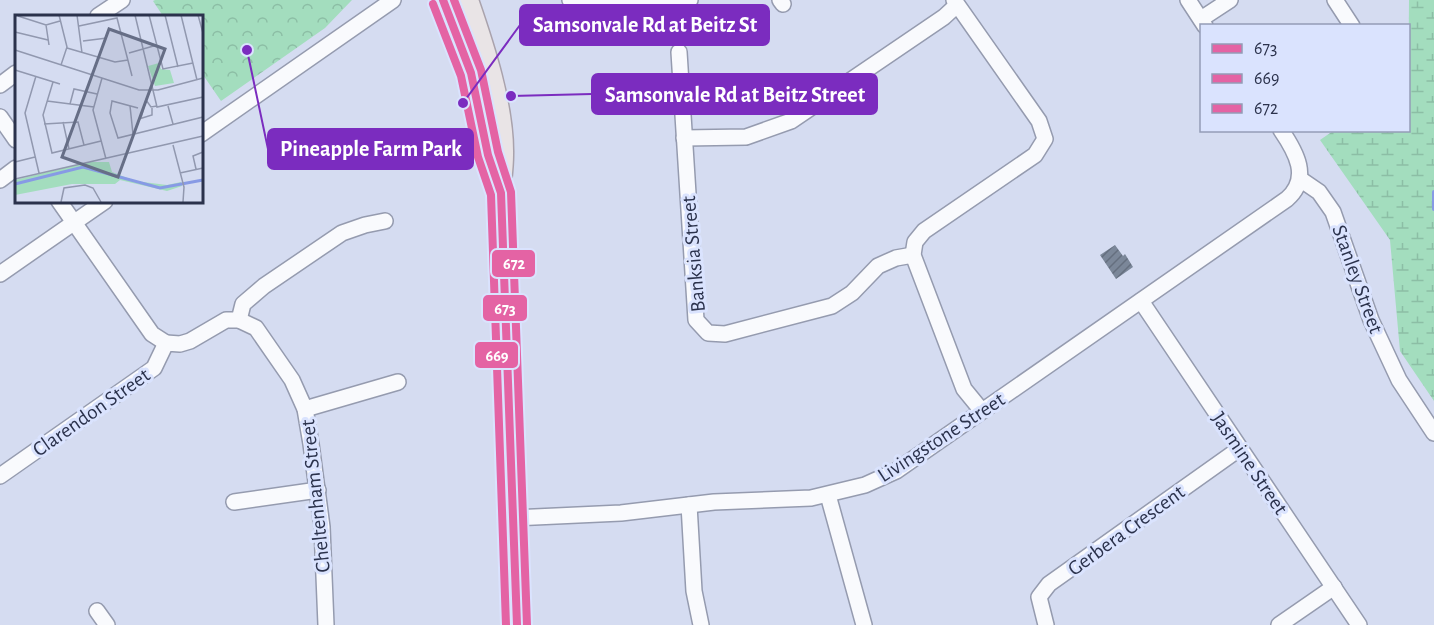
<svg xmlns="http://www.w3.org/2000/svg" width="1434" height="625" viewBox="0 0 1434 625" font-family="'Alegreya Sans',sans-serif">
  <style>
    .forest { fill: url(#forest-crowns) }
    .wetland { fill: url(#wetland-marsh) }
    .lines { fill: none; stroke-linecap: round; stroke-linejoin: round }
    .stream { stroke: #879ae5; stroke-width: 4 }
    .building { fill: url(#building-hatch) }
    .minor-casing { stroke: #959baf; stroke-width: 18 }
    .major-casing { stroke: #a9a2ac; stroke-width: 21 }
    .minor { stroke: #f9fafd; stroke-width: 15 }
    .major { stroke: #e9e4e6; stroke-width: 18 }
    .bus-1-casing { stroke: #dae3fe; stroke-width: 12 }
    .bus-2-casing { stroke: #dae3fe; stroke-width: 12 }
    .bus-3-casing { stroke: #dae3fe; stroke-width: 12 }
    .bus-1 { stroke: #e463a4; stroke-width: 8 }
    .bus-2 { stroke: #e463a4; stroke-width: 8 }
    .bus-3 { stroke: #e463a4; stroke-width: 8 }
    .labels { text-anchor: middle; stroke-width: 6; stroke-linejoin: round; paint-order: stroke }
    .street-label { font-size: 21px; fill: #2b324c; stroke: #dae3fe }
    .inset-river { fill: none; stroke: #879ae5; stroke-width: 3 }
    .inset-road { fill: none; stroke: #9198af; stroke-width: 1.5 }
    .view { fill: #666e86; fill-opacity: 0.15; stroke: #666e86; stroke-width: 3 }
    .inset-edge { fill: none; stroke: #2b324c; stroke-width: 3 }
    .leader { fill: none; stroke: #7b2cbf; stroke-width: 2 }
    .callout-dot { fill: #7b2cbf; stroke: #dae3fe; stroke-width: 2 }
    .callout { fill: #7b2cbf; stroke: #7b2cbf; stroke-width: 2 }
    .callout-label { font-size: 22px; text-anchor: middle; font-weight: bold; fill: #fff }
    .line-badge { stroke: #dae3fe; stroke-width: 2 }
    .badge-label { font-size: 16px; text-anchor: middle; font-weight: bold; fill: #fff }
  </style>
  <defs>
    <pattern id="forest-crowns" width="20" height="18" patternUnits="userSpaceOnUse" patternTransform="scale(1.5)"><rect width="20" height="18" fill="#a3ddbe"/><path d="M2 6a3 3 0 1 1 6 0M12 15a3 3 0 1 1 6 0" fill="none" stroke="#8cbea5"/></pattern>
    <pattern id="wetland-marsh" width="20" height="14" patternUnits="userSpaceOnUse" patternTransform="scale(1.5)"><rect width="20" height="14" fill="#a3ddbe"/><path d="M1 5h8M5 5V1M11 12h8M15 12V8" fill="none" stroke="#8cbea5"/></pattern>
    <pattern id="building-hatch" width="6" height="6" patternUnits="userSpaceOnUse" patternTransform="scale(1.5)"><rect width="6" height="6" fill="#7b8799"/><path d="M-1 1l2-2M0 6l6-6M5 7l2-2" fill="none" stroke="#656f7f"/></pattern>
  </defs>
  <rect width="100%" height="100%" fill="#d5dcf1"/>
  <!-- forest -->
  <path class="forest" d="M155,0H352L325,28L221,101L201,72V16H163L153,1Z"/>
  <!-- wetland -->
  <path class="wetland" d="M1409,0H1434V401L1400,351L1390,240L1320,140L1333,131L1408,130Z"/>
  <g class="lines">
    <!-- stream -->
    <path class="stream" d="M1434,192V209"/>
  </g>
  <!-- building -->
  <path class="building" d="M1115,245L1123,256L1125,254L1133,267L1116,279L1100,255Z"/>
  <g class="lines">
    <!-- minor casing -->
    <g class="minor-casing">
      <g id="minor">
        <path d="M570,0L585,4L610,2L662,4L690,0"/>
        <path d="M780,0L783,4"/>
        <path d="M954,0L1039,121L1045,139L1035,155L924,231L915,242L913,255L964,389L982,411"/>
        <path d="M1188,0L1205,26"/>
        <path d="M1335,0L1352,26"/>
        <path d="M98,16L122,0"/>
        <path d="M1201,19L1230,0"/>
        <path d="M679,52L696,320L708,333L725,334L832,306L852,293L878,266L896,258L913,255"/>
        <path d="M0,85L16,73"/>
        <path d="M0,117L16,140"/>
        <path d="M201,134L393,0"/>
        <path d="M684,138L746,137L791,121L944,17L957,5"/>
        <path d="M1300,179L1319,192L1333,212L1371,320L1399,380L1434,433"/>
        <path d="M0,180L16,168"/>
        <path d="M59,201L152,334L166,343"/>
        <path d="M0,274L105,201"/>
        <path d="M1141,301L1359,625"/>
        <path d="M239,320L243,304L264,286L342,233L365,225L385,221"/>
        <path d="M305,409L398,382"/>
        <path d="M0,476L154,368L166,343L180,344L190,341L226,320H239L256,328L292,380L305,409L311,444L322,527L326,625"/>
        <path d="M828,495L864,625"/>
        <path d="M234,502L318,490"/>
        <path d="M689,505L694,591L701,625"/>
        <path d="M513,518L621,513L714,502L811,498L865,485L896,471L1287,199C1311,178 1296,152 1281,130"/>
        <path d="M97,611L107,625"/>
        <path d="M1046,625L1039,597L1049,584L1239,449"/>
        <path d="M1279,625L1334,587"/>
      </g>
    </g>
    <!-- major casing -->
    <g class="major-casing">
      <g id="major">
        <path d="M443,0L471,73L488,155L498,185"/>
        <path d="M469,0C485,46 505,107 504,155C504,168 502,180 501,193L517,625"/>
      </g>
    </g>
    <!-- minor -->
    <use href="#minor" class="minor"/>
    <!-- major -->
    <use href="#major" class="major"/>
    <!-- bus-1 casing -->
    <g class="bus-1-casing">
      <path id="bus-1" d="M443,0L471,73L488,155L501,193L517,625"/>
    </g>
    <!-- bus-2 casing -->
    <g class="bus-2-casing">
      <path id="bus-2" d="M433,4L461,76L478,157L491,195L506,625"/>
    </g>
    <!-- bus-3 casing -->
    <g class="bus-3-casing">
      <path id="bus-3" d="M454,0L481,70L498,152L511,192L527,625"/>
    </g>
    <!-- bus-1 -->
    <use href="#bus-1" class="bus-1"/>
    <!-- bus-2 -->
    <use href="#bus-2" class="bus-2"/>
    <!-- bus-3 -->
    <use href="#bus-3" class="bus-3"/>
  </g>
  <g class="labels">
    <!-- street labels -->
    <g class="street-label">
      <text transform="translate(693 254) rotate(-95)" y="7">Banksia Street</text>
      <text transform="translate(1358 279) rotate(70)" y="7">Stanley Street</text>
      <text transform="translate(91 412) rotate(-35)" y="7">Clarendon Street</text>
      <text transform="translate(941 437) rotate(-33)" y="7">Livingstone Street</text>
      <text transform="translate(1250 463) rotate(56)" y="7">Jasmine Street</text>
      <text transform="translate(315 496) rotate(-96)" y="7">Cheltenham Street</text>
      <text transform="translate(1126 530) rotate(-36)" y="7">Gerbera Crescent</text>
    </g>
  </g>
  <!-- overview -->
  <g transform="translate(15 15)">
    <rect width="188" height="188" fill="#d5dcf1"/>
    <path d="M144,48L146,54L155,55L159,68L140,71L133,51Z" fill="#a3ddbe"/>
    <path d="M73,147H94L97,157L120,166L152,170L166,167L167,171L152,176L105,165L100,169H57L0,180V165Z" fill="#a3ddbe"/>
    <path class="inset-river" d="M0,169L68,152L145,173L188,165"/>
    <path class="inset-road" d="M44,0L52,32L46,50M62,0L67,38M120,0L142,92L188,82M134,0L148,54L178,48M150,0L163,52M166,0L182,65M183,0L188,18M3,1L31,10L45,6M31,10L34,30M64,11L102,3L117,61M0,17L33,25M68,26L92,23M52,33L100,47L113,45M0,35L124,75H143L188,63M114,38L142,30M0,55L45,69M21,61L10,98L24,158M87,63L78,95L91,144M38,67L28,100L37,138L86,126M32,86L79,92M55,89L59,74L82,79M115,91L118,119M153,91L158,109M123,93L97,86L95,98L103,123L188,102M126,103L131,85L136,92L142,91M124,104L137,100V93M48,107L54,134M29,109L63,107L69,130M158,130L169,172L168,187M0,147L20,142M181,154L178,141L188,137M165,158L188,153M0,164L188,121M46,187L49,173L70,170L78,173L86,187"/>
    <path class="view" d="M94,14L150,34L103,162L47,142Z"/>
    <rect width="188" height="188" class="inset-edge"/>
  </g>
  <!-- callouts -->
  <path class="leader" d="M463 103L520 25M511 96L592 94M247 50L268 149"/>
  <g class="callout-dot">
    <circle cx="463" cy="103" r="6"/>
    <circle cx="511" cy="96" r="6"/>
    <circle cx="247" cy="50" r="6"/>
  </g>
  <g class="callout">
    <rect x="520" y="5" width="249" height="40" rx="6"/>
    <rect x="592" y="74" width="285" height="40" rx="6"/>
    <rect x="268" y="129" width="205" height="40" rx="6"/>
  </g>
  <g class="callout-label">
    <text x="645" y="32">Samsonvale Rd at Beitz St</text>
    <text x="735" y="102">Samsonvale Rd at Beitz Street</text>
    <text x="371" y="156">Pineapple Farm Park</text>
  </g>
  <g class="line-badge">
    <rect x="491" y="249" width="45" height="29" rx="6" fill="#e463a4"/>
    <rect x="482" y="294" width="46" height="28" rx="6" fill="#e463a4"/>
    <rect x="474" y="341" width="45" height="28" rx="6" fill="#e463a4"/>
  </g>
  <g class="badge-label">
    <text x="514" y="269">672</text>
    <text x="505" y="314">673</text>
    <text x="497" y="361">669</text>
  </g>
  <!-- legend -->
  <rect x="1200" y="24" width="210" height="108" fill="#dae3fe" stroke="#949cb7" stroke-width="1.5"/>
  <rect x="1212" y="44" width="30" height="9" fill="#e463a4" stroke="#949cb7" stroke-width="1.5"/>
  <text x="1254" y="54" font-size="18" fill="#2b324c">673</text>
  <rect x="1212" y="74" width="30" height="9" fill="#e463a4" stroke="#949cb7" stroke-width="1.5"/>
  <text x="1254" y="84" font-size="18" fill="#2b324c">669</text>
  <rect x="1212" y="104" width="30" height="9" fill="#e463a4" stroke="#949cb7" stroke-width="1.5"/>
  <text x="1254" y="114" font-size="18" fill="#2b324c">672</text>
</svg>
